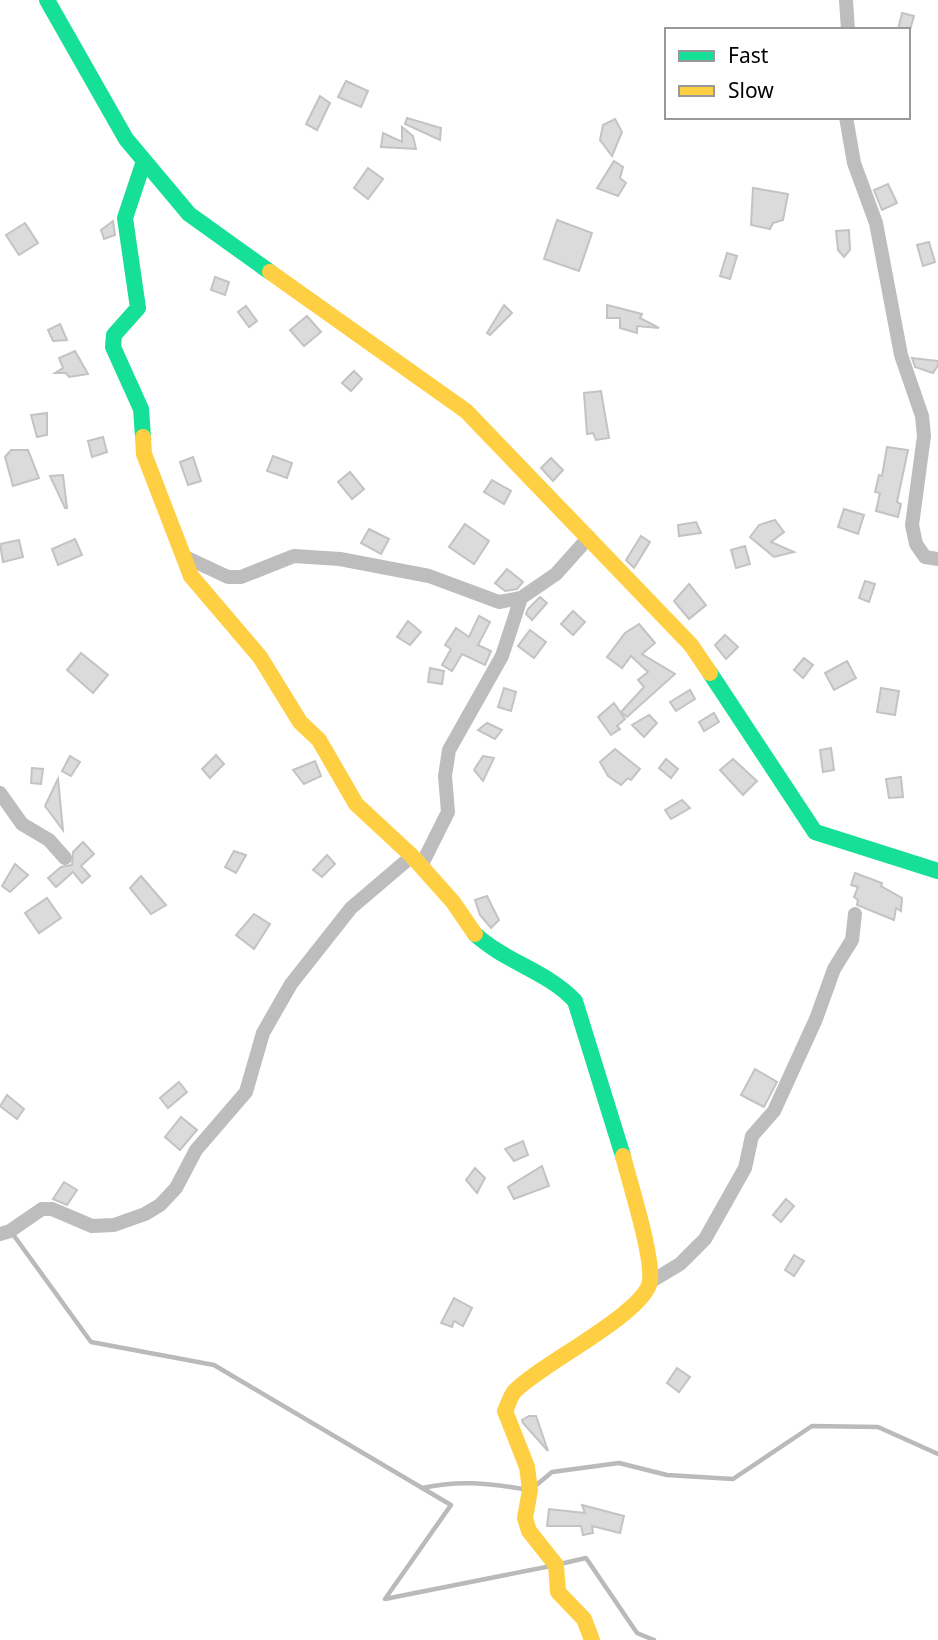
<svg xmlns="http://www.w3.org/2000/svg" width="938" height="1640" viewBox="0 0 938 1640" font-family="'Noto Sans',sans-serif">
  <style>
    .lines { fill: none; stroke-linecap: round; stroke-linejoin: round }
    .stream { stroke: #bababa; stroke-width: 4.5 }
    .building { fill: #dbdbdb; stroke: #c3c3c3; stroke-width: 2 }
    .street { stroke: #bdbdbd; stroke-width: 14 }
    .fast { stroke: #16e098; stroke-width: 16 }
    .slow { stroke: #ffcf43; stroke-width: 16 }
  </style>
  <rect width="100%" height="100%" fill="#fff"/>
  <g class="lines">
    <!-- stream -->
    <g class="stream">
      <path d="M12,1233L91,1342L214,1365L451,1505L385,1599L551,1566"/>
      <path d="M534,1487L552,1472L619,1463L667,1475L733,1479L812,1426L878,1427L938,1454"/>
      <path d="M422,1488C458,1480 488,1483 523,1489"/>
      <path d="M560,1564L586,1558L637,1633L654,1640"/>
    </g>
  </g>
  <!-- building -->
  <g class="building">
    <path d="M902,13L914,16L910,30H898Z"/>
    <path d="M346,81L368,91L361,107L338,97Z"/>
    <path d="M320,96L330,103L317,130L306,124Z"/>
    <path d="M407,118L441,128L440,140L405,124Z"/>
    <path d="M615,119L622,132L612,156L600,140L603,125Z"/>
    <path d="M402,127L413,136L416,149L381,147L383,133L402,142Z"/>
    <path d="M614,161L623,167L620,178L626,183L618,196L597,188Z"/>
    <path d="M368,168L383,179L368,199L354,188Z"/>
    <path d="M888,184L897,203L882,210L874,190Z"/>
    <path d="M753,188L788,194L783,220L773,223L770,229L751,225Z"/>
    <path d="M557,220L592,233L579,271L544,259Z"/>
    <path d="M113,221L115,235L104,239L101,230Z"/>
    <path d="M25,223L38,243L19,255L6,235Z"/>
    <path d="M849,230L850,250L844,257L838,250L836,231Z"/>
    <path d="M929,242L935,262L923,266L917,245Z"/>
    <path d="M727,253L737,256L730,279L720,276Z"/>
    <path d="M215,277L229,282L225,295L211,290Z"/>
    <path d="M504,305L512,313L490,335L487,333Z"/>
    <path d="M607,305L642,314L640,318L659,328L637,326V333L620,328V318H607Z"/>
    <path d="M246,306L257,321L249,327L238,312Z"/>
    <path d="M307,316L321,332L304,346L290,330Z"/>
    <path d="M60,324L67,340L53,341L48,330Z"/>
    <path d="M75,351L88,374L69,377L66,373H55L63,368L59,358Z"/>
    <path d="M912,358L938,361V365L933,373L915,367Z"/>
    <path d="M354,371L362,379L351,391L342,383Z"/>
    <path d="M601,391L609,438L596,440L593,433L587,434L584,393Z"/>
    <path d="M47,413V435L37,437L31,415Z"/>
    <path d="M103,437L107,452L92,457L88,441Z"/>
    <path d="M887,447L908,450L897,502L901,504L898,517L876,511L880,493L875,492L879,475L882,476Z"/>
    <path d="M11,450H28L39,478L13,486L5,457Z"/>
    <path d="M273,456L292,463L287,478L267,471Z"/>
    <path d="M193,457L201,481L188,485L180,462Z"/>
    <path d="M551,458L563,470L553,481L541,468Z"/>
    <path d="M350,472L364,489L352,499L338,482Z"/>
    <path d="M63,475L67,508H65L50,476Z"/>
    <path d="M492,480L511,491L504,504L484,492Z"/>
    <path d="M844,509L864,515L858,534L838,527Z"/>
    <path d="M775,520L784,532L771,542L794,552L774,557L750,537L759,525Z"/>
    <path d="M696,522L701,533L679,536L678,525Z"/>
    <path d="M465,524L489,541L474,564L449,547Z"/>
    <path d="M369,529L389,539L381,554L361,543Z"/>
    <path d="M641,536L650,542L634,568L626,560Z"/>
    <path d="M75,539L82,555L58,565L52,549Z"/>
    <path d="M19,540L23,557L3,562L0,544Z"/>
    <path d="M745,546L750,564L736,568L731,550Z"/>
    <path d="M507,569L523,582L517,589L505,591L495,583Z"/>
    <path d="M865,581L875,584L869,602L859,598Z"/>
    <path d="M689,584L706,605L689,619L674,601Z"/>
    <path d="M540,597L547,603L532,620L526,614L528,609Z"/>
    <path d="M573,611L585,622L573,635L561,624Z"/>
    <path d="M479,616L490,622L478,645L491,651L485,665L462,654L452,671L442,665L451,649L445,645L456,628L469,637Z"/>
    <path d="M408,621L421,632L410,645L397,637Z"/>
    <path d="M639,624L655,643L642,654L675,674L627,717L621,712L644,687L638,680L648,672L631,656L622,668L607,657L625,633Z"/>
    <path d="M530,630L546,642L534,658L518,646Z"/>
    <path d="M725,635L738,647L726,659L715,645Z"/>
    <path d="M81,653L108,675L93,693L67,670Z"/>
    <path d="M804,658L813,665L803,678L794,670Z"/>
    <path d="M847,661L856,678L834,690L825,673Z"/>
    <path d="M430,668L444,671L442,684L428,682Z"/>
    <path d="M504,688L516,692L511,711L498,707Z"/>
    <path d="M881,688L899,691L895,715L877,712Z"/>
    <path d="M690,690L695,699L676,711L670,702Z"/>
    <path d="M614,703L625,719L617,726L620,729L611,735L598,717Z"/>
    <path d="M714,713L719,722L704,731L699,722Z"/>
    <path d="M649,715L657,723L644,737L632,725Z"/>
    <path d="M487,723L502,730L495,739L478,730Z"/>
    <path d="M831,748L834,770L823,772L820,750Z"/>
    <path d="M615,749L640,769L631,780L628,778L621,785L608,776L600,762Z"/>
    <path d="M216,755L224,764L210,778L202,769Z"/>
    <path d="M70,756L80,762L71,776L62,771Z"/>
    <path d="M483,756L494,758L483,781L474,770Z"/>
    <path d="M666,759L678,769L671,778L659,768Z"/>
    <path d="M733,759L757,781L743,795L720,770Z"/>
    <path d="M315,761L321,776L304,784L293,770Z"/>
    <path d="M32,768L43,769L41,784L31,783Z"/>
    <path d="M901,777L903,797L889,798L886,779Z"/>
    <path d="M58,779L63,830L45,806Z"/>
    <path d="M682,800L690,808L671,819L665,810Z"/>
    <path d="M83,842L94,854L81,866L90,876L82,883L73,872L56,887L48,878L61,867L72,865L73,852Z"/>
    <path d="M234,851L246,855L236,873L225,867Z"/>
    <path d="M327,855L335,864L322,877L313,870Z"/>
    <path d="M15,864L28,875L10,892L2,886Z"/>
    <path d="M855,873L882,883L881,886L902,898L901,911L896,908L894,920L857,905L858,900L854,897L858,887L851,885Z"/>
    <path d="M141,876L166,905L151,914L130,888Z"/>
    <path d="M487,896L499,920L491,928L480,915L475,900Z"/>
    <path d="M47,898L61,918L39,933L25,913Z"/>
    <path d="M254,914L270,924L254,949L236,935Z"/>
    <path d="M755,1069L777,1082L764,1107L741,1095Z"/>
    <path d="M179,1082L187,1092L168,1108L160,1098Z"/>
    <path d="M7,1095L24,1109L17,1119L0,1106Z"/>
    <path d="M181,1117L197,1130L180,1150L165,1137Z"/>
    <path d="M523,1141L528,1155L514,1161L505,1149Z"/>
    <path d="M542,1166L549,1186L514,1199L508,1187Z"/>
    <path d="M475,1168L485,1178L477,1193L466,1180Z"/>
    <path d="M64,1182L77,1190L67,1205L53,1199Z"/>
    <path d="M786,1199L794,1206L781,1222L773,1215Z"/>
    <path d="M794,1255L804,1261L794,1276L785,1270Z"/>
    <path d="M454,1298L472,1308L463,1326L454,1321L452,1327L441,1323Z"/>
    <path d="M677,1368L690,1377L679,1392L667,1383Z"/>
    <path d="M529,1416H536L548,1451L523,1423L522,1420Z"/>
    <path d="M582,1505L624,1516L620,1533L592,1526L593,1533L583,1535L581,1526H547L549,1509L585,1513Z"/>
  </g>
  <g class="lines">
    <!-- street -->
    <g class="street">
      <path d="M846,0L848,30"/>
      <path d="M846,117L854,163L876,223L901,355L922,416L924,436L912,525L916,544L925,557L938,559"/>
      <path d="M183,556L228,577H241L294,556L340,559L429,576L499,602L521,598"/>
      <path d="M0,793L22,824L49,840L65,858"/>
      <path d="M421,866L448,812L445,776L449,750L502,656L521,598L556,574L589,537"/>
      <path d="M0,1234L10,1231L42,1209H52L92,1226L114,1225L145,1214L160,1205L176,1188L196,1150L246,1092L263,1033L291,984L351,908L412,856"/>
      <path d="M650,1282L680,1264L705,1239L745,1168L752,1136L774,1111L816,1019L834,969L852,940L855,914"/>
    </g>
    <!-- fast -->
    <g class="fast">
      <path d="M47,0L126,139L189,214L270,272"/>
      <path d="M143,437L141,409L113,347L114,335L138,308L125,218L144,161"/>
      <path d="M710,673L815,832L938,871"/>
      <path d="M475,934C505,962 547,971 575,1001L623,1156"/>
    </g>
    <!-- slow -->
    <g class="slow">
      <path d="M270,272L466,411L691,645L710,673"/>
      <path d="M143,437L144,454L191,576L260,657L300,722L319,740L356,804L412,856L453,902L475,934"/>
      <path d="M592,1640L584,1619L558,1592L556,1565L529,1531L525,1518L530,1490L527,1467L505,1411C508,1405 510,1397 514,1392C537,1366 646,1313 650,1281C653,1255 630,1184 623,1156"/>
    </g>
  </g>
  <!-- legend -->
  <rect x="665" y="28" width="245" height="91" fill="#ffffff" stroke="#999999" stroke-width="2"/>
  <rect x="679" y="51" width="35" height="10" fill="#16e098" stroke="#999999" stroke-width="2"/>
  <text x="728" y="63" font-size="21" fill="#000000">Fast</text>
  <rect x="679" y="86" width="35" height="10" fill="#ffcf43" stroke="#999999" stroke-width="2"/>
  <text x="728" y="98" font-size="21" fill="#000000">Slow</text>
</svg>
